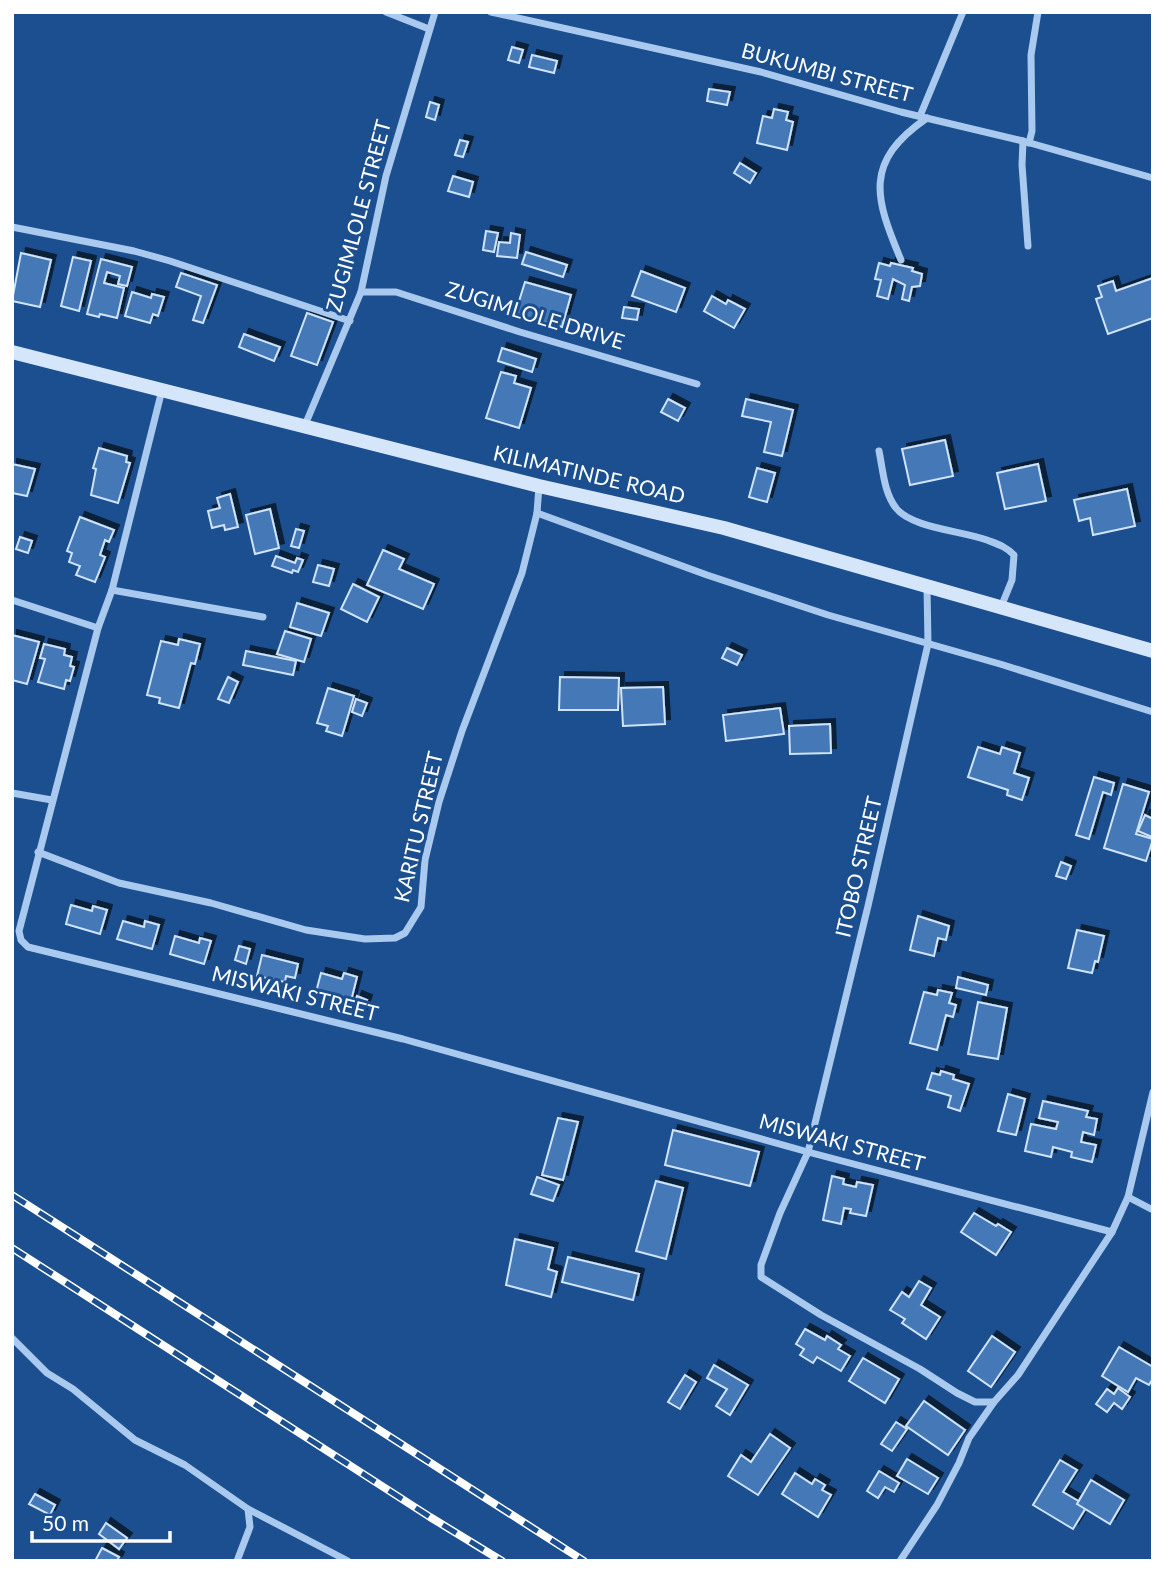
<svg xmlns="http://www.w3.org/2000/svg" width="1165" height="1573" viewBox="0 0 1165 1573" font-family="Lato,sans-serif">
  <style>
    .building { fill: #4478b7; stroke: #cfe3fa; stroke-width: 2; filter: url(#shadow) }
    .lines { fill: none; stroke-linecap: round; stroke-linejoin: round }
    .street { stroke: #a9c9ee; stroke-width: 7 }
    .secondary { stroke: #d6e6fa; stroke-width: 14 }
    .rail-casing { stroke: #fff; stroke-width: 8 }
    .rail { stroke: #1b4f8f; stroke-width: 5; stroke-dasharray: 16; stroke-linecap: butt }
    .labels { text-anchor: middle; stroke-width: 6; stroke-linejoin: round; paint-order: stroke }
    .street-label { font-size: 21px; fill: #fff; stroke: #1b4f8f }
  </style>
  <defs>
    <filter id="shadow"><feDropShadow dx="5" dy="-5" stdDeviation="0" flood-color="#0009"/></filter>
  </defs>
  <rect width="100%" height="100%" fill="#1b4f8f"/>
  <!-- building -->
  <g class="building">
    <path d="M512,47L523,50L519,63L508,60Z"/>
    <path d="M532,55L557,61L554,73L529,67Z"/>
    <path d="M709,89L730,92L727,105L707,101Z"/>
    <path d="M430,102L439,105L435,120L426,117Z"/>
    <path d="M774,109L788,112L786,120L793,122L787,150L757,143L763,116L772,118Z"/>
    <path d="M460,140L468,142L463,157L455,155Z"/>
    <path d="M740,163L756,173L750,183L734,173Z"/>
    <path d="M453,176L473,182L469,197L448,191Z"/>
    <path d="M486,231L498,233L494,252L483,250Z"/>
    <path d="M511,233L520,235L517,258L497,256L499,242L510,243Z"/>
    <path d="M526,252L567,265L563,277L522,264Z"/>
    <path d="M21,253L51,260L40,307L12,301Z"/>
    <path d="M73,257L91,261L79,311L61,306Z"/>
    <path d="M101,259L132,267L127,286L118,284L120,276L107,272L104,283L124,288L117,318L100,314L99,317L87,314Z"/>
    <path d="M879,263L890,266L891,263L913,268L912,271L922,274L920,286L912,287L909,301L902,299L905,285L893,279L888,299L877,296L881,280L875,279Z"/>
    <path d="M641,271L685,288L676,312L632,296Z"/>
    <path d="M181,273L217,285L203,323L193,320L201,296L176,287Z"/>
    <path d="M1153,278V318L1108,334L1096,299L1102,297L1098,286L1113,281L1116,291Z"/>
    <path d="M525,282L571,295L562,327L515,314Z"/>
    <path d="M132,292L151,298L152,294L164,297L158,316L153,314L150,323L125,316Z"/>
    <path d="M712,296L726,304L728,300L745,309L734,328L704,311Z"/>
    <path d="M624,307L639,309L637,320L622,318Z"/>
    <path d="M307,313L333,322L317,365L291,356Z"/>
    <path d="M244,334L280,347L274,361L239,347Z"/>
    <path d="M502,348L536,359L532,372L498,361Z"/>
    <path d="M501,372L516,376L514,383L531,388L519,428L486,418Z"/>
    <path d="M668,399L685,408L678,421L661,412Z"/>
    <path d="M746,399L793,410L782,456L764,452L771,422L742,416Z"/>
    <path d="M945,440L953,476L910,485L902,449Z"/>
    <path d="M99,448L127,456L126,462L130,463L118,503L91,495L96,469L93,468Z"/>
    <path d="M12,464L35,469L27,496L12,493Z"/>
    <path d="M1038,464L1046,501L1005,509L997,473Z"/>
    <path d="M757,468L775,473L767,502L749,497Z"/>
    <path d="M1127,489L1135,526L1093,535L1090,518L1079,521L1074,500Z"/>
    <path d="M230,494L238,527L225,530L224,525L212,528L208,511L220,508L217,498Z"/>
    <path d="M270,509L279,548L255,554L246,515Z"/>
    <path d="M80,517L114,530L109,542L105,540L100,555L105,557L95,582L76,575L80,566L69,562L72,553L67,551Z"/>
    <path d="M296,529L304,531L299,548L291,546Z"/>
    <path d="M20,537L32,541L28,553L16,549Z"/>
    <path d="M383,550L404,559L399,569L434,584L423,609L367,585Z"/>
    <path d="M276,556L295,563L297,558L303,560L298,572L293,570L292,573L272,566Z"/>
    <path d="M318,565L334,569L329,586L313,582Z"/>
    <path d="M353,584L379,597L367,622L341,609Z"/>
    <path d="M297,603L329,613L321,636L290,627Z"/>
    <path d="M285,631L311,639L304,662L277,654Z"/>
    <path d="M12,635L39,642L27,684L12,680Z"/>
    <path d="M179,639L200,644L195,664L191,663L179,708L159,703L160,698L147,695L161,641L178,645Z"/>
    <path d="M44,644L65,649L64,655L72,657L70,666L74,667L70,681L66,680L64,689L38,682L45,659L40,658Z"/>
    <path d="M727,648L742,655L737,665L722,658Z"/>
    <path d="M246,651L296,661L293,675L243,665Z"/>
    <path d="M228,677L238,682L229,703L218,699Z"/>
    <path d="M560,677L619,678L618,710H559Z"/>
    <path d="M663,687L665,724L623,726L621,688Z"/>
    <path d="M328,688L354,696L342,736L326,731L328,726L317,723Z"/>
    <path d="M356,699L367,703L362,716L352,712Z"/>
    <path d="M780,708L784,734L726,741L723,715Z"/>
    <path d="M830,724L831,753L790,754L789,726Z"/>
    <path d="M978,747L1000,754L1002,747L1020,753L1014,773L1029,778L1022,800L1007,795L1008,790L968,777Z"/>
    <path d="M1094,777L1114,783L1111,795L1103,792L1089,839L1076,835Z"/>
    <path d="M1123,784L1149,792L1136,834L1153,839L1146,861L1104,848Z"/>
    <path d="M1145,815L1153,819L1152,837L1138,831Z"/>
    <path d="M1061,862L1071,866L1066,879L1056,876Z"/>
    <path d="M71,905L92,911L93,906L107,910L100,934L66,924Z"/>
    <path d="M918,916L949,926L946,940L938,938L934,956L910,950Z"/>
    <path d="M123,921L144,927L145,921L159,925L152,949L117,939Z"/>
    <path d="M1077,930L1104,936L1098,962L1095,961L1092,973L1068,968Z"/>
    <path d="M175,936L199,943L200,938L211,941L204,964L170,954Z"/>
    <path d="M239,946L250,949L246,964L235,960Z"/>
    <path d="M262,955L298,964L295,978L286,976L285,982L257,976Z"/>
    <path d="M321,973L342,979L344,973L357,977L351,1001L316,992Z"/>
    <path d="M958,977L988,985L986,995L956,988Z"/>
    <path d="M938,990L952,993L949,1003L956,1005L953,1017L946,1015L937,1050L910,1043L924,992L937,995Z"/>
    <path d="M357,996L367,1000L362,1014L352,1011Z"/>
    <path d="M978,1002L1007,1008L998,1059L968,1054Z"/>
    <path d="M941,1071L954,1075L953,1079L969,1084L960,1111L948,1107L951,1096L927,1089L932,1073L940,1075Z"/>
    <path d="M1008,1094L1025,1099L1016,1135L998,1131Z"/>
    <path d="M1043,1101L1088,1111L1086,1117L1097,1119L1094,1135L1083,1132L1081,1142L1096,1145L1092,1162L1071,1157L1072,1152L1053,1147L1051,1157L1025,1151L1031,1124L1056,1129L1058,1122L1039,1118Z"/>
    <path d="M558,1118L578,1122L563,1180L542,1175Z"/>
    <path d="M673,1130L759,1152L750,1186L665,1165Z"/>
    <path d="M832,1176L844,1179L843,1184L856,1187L857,1182L873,1185L866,1216L850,1213L851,1209L844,1208L841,1224L823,1220Z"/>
    <path d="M537,1177L559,1185L553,1201L531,1194Z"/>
    <path d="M656,1181L683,1188L666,1259L636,1251Z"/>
    <path d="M974,1213L996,1226L998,1224L1011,1232L996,1255L961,1232Z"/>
    <path d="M515,1239L553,1248L548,1269L557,1272L551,1297L506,1285Z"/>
    <path d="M568,1257L639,1274L633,1300L562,1282Z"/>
    <path d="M919,1281L931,1288L921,1305L940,1317L926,1339L902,1323L905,1319L890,1310L902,1292L909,1297Z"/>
    <path d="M805,1329L825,1340L827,1336L841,1345L838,1349L850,1356L841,1371L817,1357L813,1363L800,1355L804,1349L796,1344Z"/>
    <path d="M992,1336L1015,1352L991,1387L968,1371Z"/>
    <path d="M1119,1347L1153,1367V1378L1149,1385L1136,1378L1128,1392L1102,1376Z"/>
    <path d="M863,1358L899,1379L885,1403L849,1381Z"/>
    <path d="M714,1365L748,1385L730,1415L716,1406L727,1389L707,1378Z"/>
    <path d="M685,1375L696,1382L680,1409L668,1402Z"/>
    <path d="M1118,1388L1130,1397L1122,1409L1114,1403L1107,1412L1096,1404L1107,1389L1114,1394Z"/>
    <path d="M924,1401L965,1430L948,1455L906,1426Z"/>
    <path d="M896,1422L907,1429L892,1451L881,1444Z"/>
    <path d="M770,1434L790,1448L758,1495L728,1476L741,1455L751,1462Z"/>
    <path d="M907,1459L938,1478L928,1494L897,1476Z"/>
    <path d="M1060,1460L1077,1470L1063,1492L1087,1506L1073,1529L1033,1505Z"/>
    <path d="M879,1471L899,1483L894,1492L885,1487L878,1498L867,1491Z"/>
    <path d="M795,1473L812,1484L815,1479L825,1485L822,1490L831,1495L818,1517L782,1494Z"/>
    <path d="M1091,1480L1124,1500L1110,1524L1077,1504Z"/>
    <path d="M35,1494L55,1505L50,1515L29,1504Z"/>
    <path d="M106,1523L127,1538L119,1549L99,1534Z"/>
    <path d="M102,1548L119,1557L117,1561H95Z"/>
  </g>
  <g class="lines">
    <!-- street -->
    <g class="street">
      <path d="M386,12L429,29"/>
      <path d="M491,12L761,72L901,112L1023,141L1153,178"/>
      <path d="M920,116L963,12"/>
      <path d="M1023,141L1022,165L1028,246"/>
      <path d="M1029,143L1032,131L1031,55L1038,12"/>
      <path d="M12,227L134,251L170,261L350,321"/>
      <path d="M901,260C875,198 863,162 927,118"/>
      <path d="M361,292H396L520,332L697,384"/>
      <path d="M162,390L112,590L98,628L19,931L21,940L28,947L403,1039L808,1152L1112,1232"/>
      <path d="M305,425L361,292L386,176L435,12"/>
      <path d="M879,451C883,470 884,493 896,508C911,528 963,531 987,540C997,544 1007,547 1014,555L1012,580L1001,607"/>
      <path d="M537,513L707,575L828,615L1000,664L1153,712"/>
      <path d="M927,587L928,644L868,906L808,1152L780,1213L761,1265V1277L821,1315L920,1369L957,1393L975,1402H994L1018,1375L1112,1232L1128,1197L1153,1092"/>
      <path d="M112,590L263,617"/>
      <path d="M12,600L98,628"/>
      <path d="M12,793L52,800"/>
      <path d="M38,852L119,883L211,903L306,930L365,939L395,938L405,933L421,907L425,860L439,802L462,731L522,573L537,513L539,486"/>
      <path d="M1128,1197L1153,1210"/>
      <path d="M12,1338L47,1373L73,1389L135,1440L185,1465L248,1509L250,1527L237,1561"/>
      <path d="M248,1509L348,1561"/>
      <path d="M900,1561L937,1505L959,1463L969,1438L994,1402"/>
    </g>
    <!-- secondary -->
    <path class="secondary" d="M12,352L539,486L724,528L1153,651"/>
    <!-- rail casing -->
    <g class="rail-casing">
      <g id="rail">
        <path d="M12,1195L584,1561"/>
        <path d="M12,1248L430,1517L502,1561"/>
      </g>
    </g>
    <!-- rail -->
    <use href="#rail" class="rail"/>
  </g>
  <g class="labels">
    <!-- street labels -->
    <g class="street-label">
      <text transform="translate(827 73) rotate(15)" y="7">BUKUMBI STREET</text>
      <text transform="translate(359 216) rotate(-75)" y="7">ZUGIMLOLE STREET</text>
      <text transform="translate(535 316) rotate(17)" y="7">ZUGIMLOLE DRIVE</text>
      <text transform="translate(589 475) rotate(13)" y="7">KILIMATINDE ROAD</text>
      <text transform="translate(419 827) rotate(-77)" y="7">KARITU STREET</text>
      <text transform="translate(859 867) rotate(-77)" y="7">ITOBO STREET</text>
      <text transform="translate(295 994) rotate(14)" y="7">MISWAKI STREET</text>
      <text transform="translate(842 1143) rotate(15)" y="7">MISWAKI STREET</text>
    </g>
  </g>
  <!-- border -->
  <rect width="1165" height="1573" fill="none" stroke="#ffffff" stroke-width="28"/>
  <!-- scale -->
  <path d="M32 1531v10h138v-10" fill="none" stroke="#ffffff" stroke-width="3.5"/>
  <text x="42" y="1531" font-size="21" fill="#ffffff" stroke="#1b4f8f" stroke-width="5" paint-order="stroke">50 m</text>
</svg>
